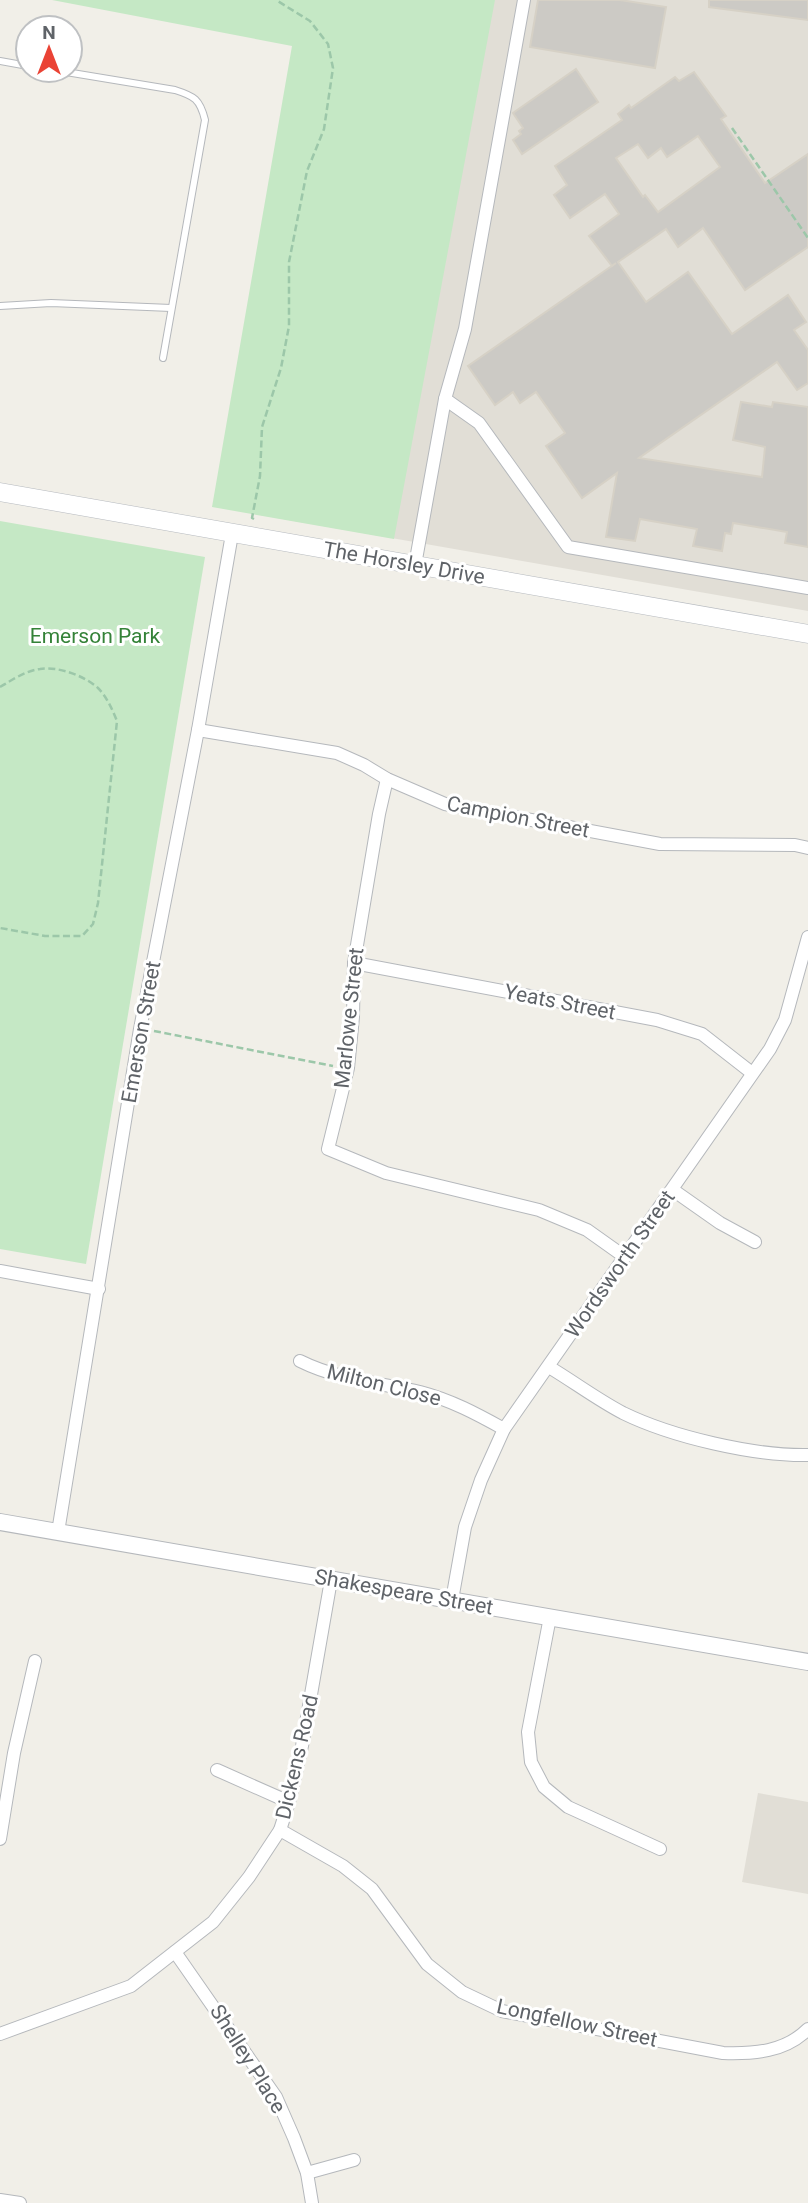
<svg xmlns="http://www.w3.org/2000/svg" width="808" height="2203" viewBox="0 0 808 2203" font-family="Roboto,sans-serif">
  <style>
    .education { fill: #e1ded6 }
    .green { fill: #c5e8c5 }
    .building { fill: #cccac5; stroke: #d6d1c6; stroke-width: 2; fill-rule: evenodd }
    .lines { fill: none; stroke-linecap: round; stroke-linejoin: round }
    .service-casing { stroke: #b5b8bc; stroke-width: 8 }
    .minor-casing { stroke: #b5b8bc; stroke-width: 14 }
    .tertiary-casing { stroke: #b5b8bc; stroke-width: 18 }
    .secondary-casing { stroke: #b6babf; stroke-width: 19 }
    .path { stroke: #9cc7a9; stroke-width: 2.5; stroke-dasharray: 7 3.5; stroke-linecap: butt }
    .service { stroke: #fff; stroke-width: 6 }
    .minor { stroke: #fff; stroke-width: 12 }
    .tertiary { stroke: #fff; stroke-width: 16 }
    .secondary { stroke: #fff; stroke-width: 18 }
    .labels { text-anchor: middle; stroke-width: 6; stroke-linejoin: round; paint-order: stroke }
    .street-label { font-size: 21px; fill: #5f6368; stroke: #fff }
    .park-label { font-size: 21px; fill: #348238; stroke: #fff }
  </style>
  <rect width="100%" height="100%" fill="#f1efe8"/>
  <!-- education -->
  <g class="education">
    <path d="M350,0H808V611L260,515Z"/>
    <path d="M758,1793L808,1802V1894L742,1882Z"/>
  </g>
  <!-- green -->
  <g class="green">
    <path d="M52,0H495L394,539L212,507L292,46Z"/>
    <path d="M0,521L205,557L86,1264L0,1249Z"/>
  </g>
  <!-- building -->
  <g class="building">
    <path d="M538,0H620L666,7L655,68L530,47Z"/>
    <path d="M709,0H808V20L709,7Z"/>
    <path d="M576,69L598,102L522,154L513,140L521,134L519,131L523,128L513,113Z"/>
    <path d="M694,72L726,116L721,119L765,183L808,154V247L745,290L703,228L678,247L666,229L618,262L646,302L688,272L732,334L788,295L806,322L794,330L808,350V383L797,390L777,362L639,458L762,477L765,447L733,440L741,402L772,407L773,402L808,407V547L785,543L787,532L733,523L731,534L725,533L722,551L693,546L697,529L640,519L635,541L606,537L617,473L582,498L546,446L565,433L536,392L520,403L513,392L495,405L468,366L616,263L612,266L589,236L619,214L605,194L570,218L554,195L567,185L555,166L622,120L618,114L629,105L631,108L675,77L679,81ZM698,136L720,167L658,212L645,195L643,197L616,158L638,144L648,158L661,148L667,157Z"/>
  </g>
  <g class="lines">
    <!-- service casing -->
    <g class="service-casing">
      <g id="service">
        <path d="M0,61L28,66"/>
        <path d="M54,70L175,90C194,96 200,99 205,120L163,358"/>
        <path d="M0,306L51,303L171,308"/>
      </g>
    </g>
    <!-- minor casing -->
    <g class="minor-casing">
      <g id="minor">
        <path d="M445,399L479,423L568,547L808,588"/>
        <path d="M415,565L445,399L465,329L524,0"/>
        <path d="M198,730L337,753L364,765L387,779L445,804L660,844L795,845L808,848"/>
        <path d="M387,779L379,814L354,963L353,1017L348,1068L328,1149L386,1173L539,1210L587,1230L625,1257"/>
        <path d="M354,963L657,1020L702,1034L752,1073"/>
        <path d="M673,1190L720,1223L755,1242"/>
        <path d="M0,1271L99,1289"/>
        <path d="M300,1361C338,1380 380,1383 420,1392C451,1400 477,1414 504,1429"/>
        <path d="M549,1367C574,1382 598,1400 623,1413C672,1437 754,1456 808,1455"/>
        <path d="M58,1532L140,1029L198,730L232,534"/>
        <path d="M452,1600L465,1527L481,1480L504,1429L770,1049L785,1020L808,937"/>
        <path d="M550,1617L528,1732L531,1762L544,1787L568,1807L660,1849"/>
        <path d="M217,1770L289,1802"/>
        <path d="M280,1830L343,1866L372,1889L427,1964L462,1992L502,2011L723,2053C754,2054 785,2052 808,2029"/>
        <path d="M0,1839L14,1753L35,1661"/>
        <path d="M175,1952L276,2097L294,2138L307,2173L312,2203"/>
        <path d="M0,2034L131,1986L213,1922L249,1877L280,1830L289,1802L302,1746L331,1580"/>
        <path d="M307,2173L354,2160"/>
        <path d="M0,2200L20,2203"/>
      </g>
    </g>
    <!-- tertiary casing -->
    <g class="tertiary-casing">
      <path id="tertiary" d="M0,1522L808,1662"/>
    </g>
    <!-- secondary casing -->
    <g class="secondary-casing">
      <path id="secondary" d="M0,492L808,634"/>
    </g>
    <!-- path -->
    <g class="path">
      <path d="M732,128L808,238"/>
      <path d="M254,519L252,518L260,476L262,427L281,368L289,326V262L307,171L324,129L333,68L328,44L310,21L276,0"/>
      <path d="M0,687C12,680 25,671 40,669C58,666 85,676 98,688C107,697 112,709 117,721L98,903L93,924L82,936H45L0,928"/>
      <path d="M154,1031L333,1066"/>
    </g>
    <!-- service -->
    <use href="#service" class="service"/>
    <!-- minor -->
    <use href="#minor" class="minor"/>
    <!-- tertiary -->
    <use href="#tertiary" class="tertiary"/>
    <!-- secondary -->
    <use href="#secondary" class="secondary"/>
  </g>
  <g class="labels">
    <!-- street labels -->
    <g class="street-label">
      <text transform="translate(404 563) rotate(10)" y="7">The Horsley Drive</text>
      <text transform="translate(518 817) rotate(11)" y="7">Campion Street</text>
      <text transform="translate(560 1002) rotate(11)" y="7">Yeats Street</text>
      <text transform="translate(349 1018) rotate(-84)" y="7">Marlowe Street</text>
      <text transform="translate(141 1032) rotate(-80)" y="7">Emerson Street</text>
      <text transform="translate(620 1264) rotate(-55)" y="7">Wordsworth Street</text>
      <text transform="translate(384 1385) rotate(14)" y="7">Milton Close</text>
      <text transform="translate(404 1592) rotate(10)" y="7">Shakespeare Street</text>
      <text transform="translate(297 1757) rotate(-77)" y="7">Dickens Road</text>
      <text transform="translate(577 2023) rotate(12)" y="7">Longfellow Street</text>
      <text transform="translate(248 2059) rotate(58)" y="7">Shelley Place</text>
    </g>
    <!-- park labels -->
    <g class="park-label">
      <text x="95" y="643">Emerson Park</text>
    </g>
  </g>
  <!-- north arrow -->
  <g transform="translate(49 49)"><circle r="33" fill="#ffffff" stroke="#bfc1c3" stroke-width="2"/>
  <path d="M0-5L12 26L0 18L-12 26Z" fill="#ea4335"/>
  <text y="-10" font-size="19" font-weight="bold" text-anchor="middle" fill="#5f6368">N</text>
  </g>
</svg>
